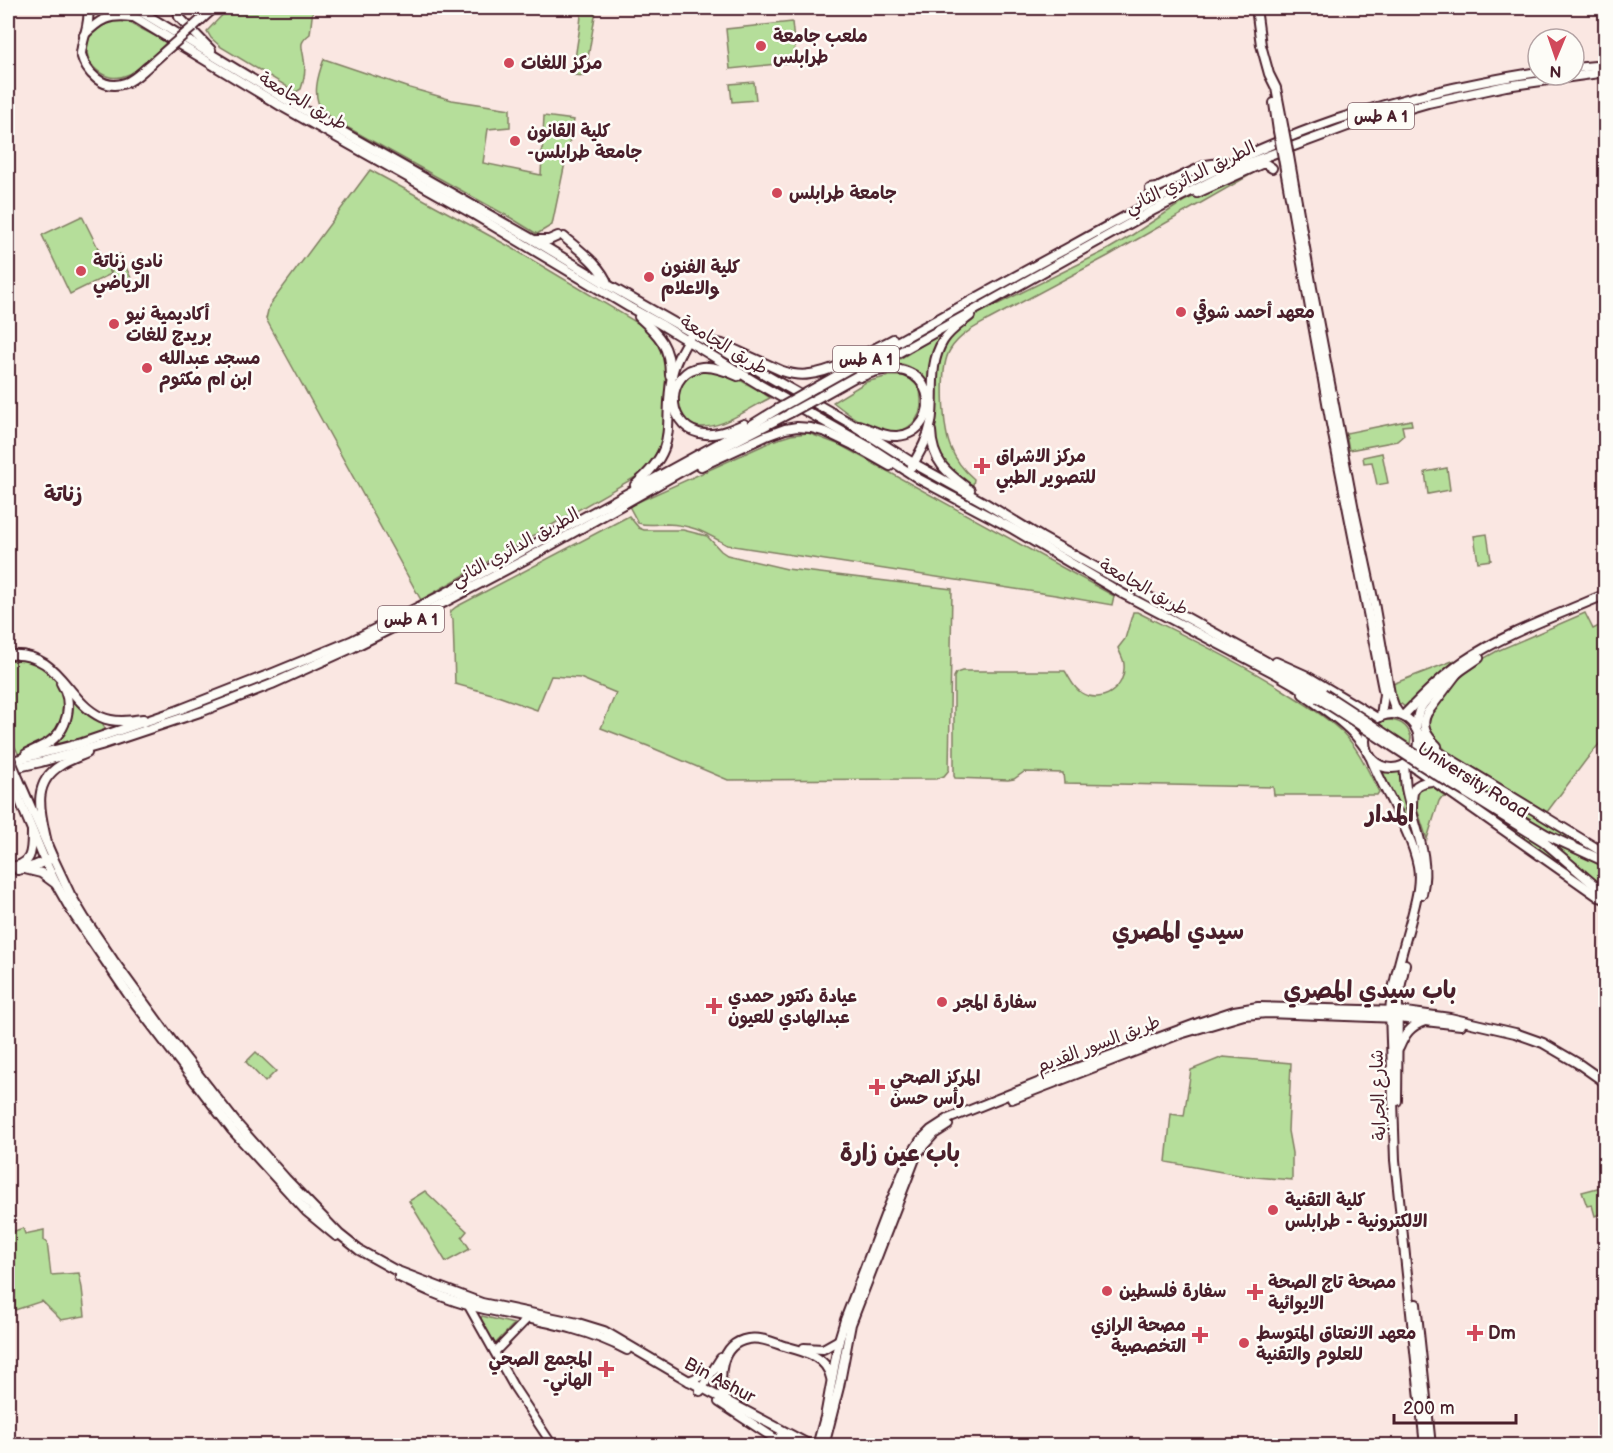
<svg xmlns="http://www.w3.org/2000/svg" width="1613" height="1453" viewBox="0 0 1613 1453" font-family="'Balsamiq Sans','Playpen Sans Arabic',sans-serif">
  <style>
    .green { fill: #b5de9a; stroke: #807e62; stroke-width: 1.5 }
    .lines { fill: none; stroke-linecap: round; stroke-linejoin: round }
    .secondary-casing { stroke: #4a1f2b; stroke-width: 11 }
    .primary-casing { stroke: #4a1f2b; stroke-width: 12 }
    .trunk-casing { stroke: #4a1f2b; stroke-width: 12 }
    .secondary { stroke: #fdfcf7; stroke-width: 7 }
    .primary { stroke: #fdfcf7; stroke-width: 8 }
    .trunk { stroke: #fdfcf7; stroke-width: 8 }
    .primary-bridge-casing { stroke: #4a1f2b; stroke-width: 12; stroke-linecap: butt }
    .trunk-bridge-casing { stroke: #4a1f2b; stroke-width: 12; stroke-linecap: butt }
    .primary-bridge { stroke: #fdfcf7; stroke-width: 8 }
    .trunk-bridge { stroke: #fdfcf7; stroke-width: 8 }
    .poi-dot { fill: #d1495b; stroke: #fdfcf7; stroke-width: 2 }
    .labels { text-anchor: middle; stroke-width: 5; stroke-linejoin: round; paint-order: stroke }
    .shield { fill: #fdfcf7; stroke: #806168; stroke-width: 1.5 }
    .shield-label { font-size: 16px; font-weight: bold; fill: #4a1f2b }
    .poi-label { font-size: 18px; font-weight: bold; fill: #4a1f2b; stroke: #fdfcf7; text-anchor: start }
    .street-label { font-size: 18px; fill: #4a1f2b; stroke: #fdfcf7 }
    .quarter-label { font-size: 21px; font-weight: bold; fill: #4a1f2b; stroke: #fdfcf7 }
    .district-label { font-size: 24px; font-weight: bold; fill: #4a1f2b; stroke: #fdfcf7 }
  </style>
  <rect width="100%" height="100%" fill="#fae7e2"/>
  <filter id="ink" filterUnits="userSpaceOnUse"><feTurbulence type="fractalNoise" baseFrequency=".0167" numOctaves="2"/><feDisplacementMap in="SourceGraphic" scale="12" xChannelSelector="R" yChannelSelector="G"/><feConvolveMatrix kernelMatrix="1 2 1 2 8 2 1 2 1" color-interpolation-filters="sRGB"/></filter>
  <g filter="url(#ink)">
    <!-- green -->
    <g class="green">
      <path d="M229,8H313L310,34C297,44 303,47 304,60C306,69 304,80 301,89L296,92L221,47L211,38L207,31Z"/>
      <path d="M543,8H594L596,10L585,76L574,75C574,54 580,35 581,14L543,10Z"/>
      <path d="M105,20H124L167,42C155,53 142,69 127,75C106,85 81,64 88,41C90,32 97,25 105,20Z"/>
      <path d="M792,22L796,62L730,69L726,29Z"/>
      <path d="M324,59L410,88L452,100L510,109V127L488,129L483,163L541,175L544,116L574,120L552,225L537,234L511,218L334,120C330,117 325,114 323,111C311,97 318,75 324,59Z"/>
      <path d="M754,82L756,100L732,102L730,84Z"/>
      <path d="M1261,167H1264L1108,256L990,319C975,327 959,335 950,350C939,367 943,427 950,446C955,459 963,470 974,479L973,485L964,484L939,458L934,440L936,361L946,339L976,315L1105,251L1129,237L1184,201Z"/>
      <path d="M370,170L512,248L641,325L654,338L660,347L665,363L666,409L661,444L646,471L421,600L266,319L269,306Z"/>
      <path d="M82,216L111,274L70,294L42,235Z"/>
      <path d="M120,254L131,278L117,284L106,261Z"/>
      <path d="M950,330L931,367L927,388C920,373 911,363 893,363L945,331Z"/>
      <path d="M718,368L760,391L770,398C749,408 719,432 694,426C688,425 683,420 678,416L674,391L691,370Z"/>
      <path d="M889,376H907C911,380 917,385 920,390C921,393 920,396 921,399C923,420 906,435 886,431C867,429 848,414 833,402L866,382Z"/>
      <path d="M1411,420L1412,425L1402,426L1404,435L1397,441L1349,450L1346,433Z"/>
      <path d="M808,433L840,445L1114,596L1112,605L1055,595L727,545C704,532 694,525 666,524C655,524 648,526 638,523L629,506L775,440L791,435Z"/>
      <path d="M1382,453L1388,483L1377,485L1372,462L1364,463L1363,457Z"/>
      <path d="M1447,468L1450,490L1428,494L1425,472Z"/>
      <path d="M629,516L639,528L644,530H683L707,536L721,551L727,555L787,569L952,589L949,770L944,776L936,779L728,780L648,746L601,728L616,693L580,678L551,676L537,710L492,694L455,684L453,620L450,616L451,611L456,607Z"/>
      <path d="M1487,534L1491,560L1478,562L1474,536Z"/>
      <path d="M1133,612H1137C1189,638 1242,663 1291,695C1309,706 1328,718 1343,733C1359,749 1369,773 1379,792L1377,795H1274L1273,787L1064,783L1063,773L1024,772L1014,779L1008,780L955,778L954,776V677L956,673L962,671H1065C1070,678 1073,688 1082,693C1102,705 1126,688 1124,665C1124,659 1120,654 1118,648L1125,639Z"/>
      <path d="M1585,613L1593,629L1605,623V737L1586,760L1547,812L1449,754L1428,730L1429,719L1453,685L1474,664L1497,651Z"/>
      <path d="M8,659H23L31,661L48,670L63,687L100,716L106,732L105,735L19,755L8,733Z"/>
      <path d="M1455,660L1428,684L1409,705L1405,707L1401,704L1397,706L1390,685Z"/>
      <path d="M1385,720C1398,719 1408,725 1411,737L1410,744L1379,724Z"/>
      <path d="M1422,745L1605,856V859L1545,833L1419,753Z"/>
      <path d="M1415,762L1539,841L1597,892L1581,883Z"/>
      <path d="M1403,772L1414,828L1411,830L1395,798L1381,773Z"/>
      <path d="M1427,782L1446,797L1441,798L1439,801L1427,839L1414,800L1418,786Z"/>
      <path d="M1550,842L1605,867V890L1594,882Z"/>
      <path d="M256,1052L276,1071L265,1082L246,1062Z"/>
      <path d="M1223,1057L1291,1063L1288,1131L1292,1153V1180L1244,1176L1166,1162L1171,1114L1184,1116L1191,1070Z"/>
      <path d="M1605,1186V1212L1595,1216L1592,1205L1587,1206L1582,1192Z"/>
      <path d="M425,1191L467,1231L462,1237L470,1249L446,1262L409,1201Z"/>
      <path d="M23,1228L25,1234L44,1230V1241L47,1242L51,1275L79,1273L82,1288L85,1316L61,1320L42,1301L15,1310L14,1269H8V1245H9V1233Z"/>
      <path d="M482,1316L514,1324L495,1344L480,1320Z"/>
    </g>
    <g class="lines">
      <!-- secondary casing -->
      <g class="secondary-casing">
        <g id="secondary">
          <path d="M468,1305L514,1387L553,1446"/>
          <path d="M495,1352L527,1319"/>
        </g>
      </g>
      <!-- primary casing -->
      <g class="primary-casing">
        <g id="primary">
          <path d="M1256,8L1261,45L1269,74L1276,88L1284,130"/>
          <path d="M1274,103L1278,131"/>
          <path d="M1289,156L1312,288L1354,510L1374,603L1390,694L1395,708L1399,714"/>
          <path d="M1283,158L1330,419L1384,694L1381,716"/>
          <circle cx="1392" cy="741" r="27"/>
          <path d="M1403,716C1422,696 1442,676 1464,661C1507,632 1559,615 1606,594"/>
          <path d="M1416,728C1417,721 1417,714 1420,709C1430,692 1462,669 1479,658"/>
          <path d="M1370,756C1383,791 1411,829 1418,866C1421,883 1416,900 1412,916C1404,947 1393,979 1390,1011L1395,1160L1425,1446"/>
          <path d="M1404,765C1405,773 1405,781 1406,788C1413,826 1431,854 1422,894"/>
          <path d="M19,780L53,858L70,894L85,919L113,960L172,1041L237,1124L286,1179L339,1234L359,1250L395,1270L442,1288L482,1303L578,1323L604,1331L689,1381L812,1446"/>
          <path d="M12,782L45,861L56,884L72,912L128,994L232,1130L307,1212L336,1236"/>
          <path d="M1399,1048C1405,1034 1410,1026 1425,1021"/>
          <path d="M1012,1099L1180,1034L1244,1015L1267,1013L1398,1018L1461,1025"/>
          <path d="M1397,1101L1398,998L1405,964"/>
          <path d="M399,1277C422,1288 447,1300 472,1306C523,1319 579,1324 627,1350"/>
          <path d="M1416,1304L1431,1446"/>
          <path d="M804,1348L823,1349L839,1340"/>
          <path d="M689,1381L713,1371"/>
          <path d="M700,1391L721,1358"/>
          <path d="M725,1400C718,1378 719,1344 748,1339C760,1337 772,1342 784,1346C803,1351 827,1356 831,1378"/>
          <path d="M719,1402L786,1446"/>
          <path d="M781,1435L800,1446"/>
          <path d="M817,1446L825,1417L839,1340L845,1320L886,1213L907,1163L913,1152L920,1141L931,1130L948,1119L1055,1076L1201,1022L1234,1011L1258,1007L1398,1011L1450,1018L1515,1033L1543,1043L1579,1064L1606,1083"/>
          <path d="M824,1446L839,1387L851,1324L906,1182L916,1156L924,1145L934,1134L948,1125"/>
        </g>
      </g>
      <!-- trunk casing -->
      <g class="trunk-casing">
        <g id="trunk">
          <path d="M119,8L281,106L475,215L629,307L660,324L760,385L873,449L919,479L1013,529L1123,594L1278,675L1318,698"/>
          <path d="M135,8L290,102L532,239L608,285L850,423L913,463L985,503L1041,537L1323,693"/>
          <path d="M178,8L179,17L211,50"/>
          <path d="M193,27L214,8"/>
          <path d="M84,35C100,19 109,14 132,17"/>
          <path d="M81,54C82,38 91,23 88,8"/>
          <path d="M1574,68L1606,65"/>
          <path d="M1150,189L1157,188L1206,165L1226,162"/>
          <path d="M1197,193L1261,164H1266L1272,168"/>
          <path d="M564,237C579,250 601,265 608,285"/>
          <path d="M537,240H549L558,236"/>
          <path d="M639,317C659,335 670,346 670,375"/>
          <path d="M712,342L722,344L782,371C791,374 800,376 810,374C836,371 869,351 893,339"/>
          <path d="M738,376C727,371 715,366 702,367C666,370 664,424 699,433C714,437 730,430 744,424"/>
          <path d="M808,392C893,344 977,297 1062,251C1151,202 1239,153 1335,120C1402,98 1469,83 1538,72"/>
          <path d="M821,396L1152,211L1243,165L1348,126L1428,103L1506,86L1606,72"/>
          <path d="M858,425C871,429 883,437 897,436C946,433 939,343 860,377"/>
          <path d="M931,431C932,462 947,473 970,490"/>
          <path d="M701,466L766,436L785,429L797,427L811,428L826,432L853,445L890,466"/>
          <path d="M912,466C920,452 928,439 931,423C936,395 927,367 943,341C949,331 960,324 970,316"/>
          <path d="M635,485C682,445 662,427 672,376C674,363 682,350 689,338"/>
          <path d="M8,655C59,650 66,701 101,717C114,723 129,721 143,719"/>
          <path d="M1276,662L1305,675L1377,718"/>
          <path d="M1303,694C1326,711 1350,725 1366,749"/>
          <path d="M1419,734L1437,751L1606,854"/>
          <path d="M1437,746C1427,736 1420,727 1427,713L1458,672"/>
          <path d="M26,754C33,750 41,747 48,743C68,730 74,703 61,683"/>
          <path d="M8,762L82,743L176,711L273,673L351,641L442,595L745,429L776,410"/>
          <path d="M1408,763L1599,897L1606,899"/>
          <path d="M9,769L41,762L101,745L203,711L272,684L354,647L445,602L530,557L726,446L790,413"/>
          <path d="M1468,788L1547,835L1606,862"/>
          <path d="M1466,793L1543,841L1606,895"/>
          <path d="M1412,808C1412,790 1412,783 1432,781"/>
          <path d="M47,843C41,814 30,784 61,765C69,760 78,757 87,753"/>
          <path d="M8,867C33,866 32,851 32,831"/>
          <path d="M25,869L41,873L56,884"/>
          <path d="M18,870L34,866L53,858"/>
        </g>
      </g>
      <!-- secondary -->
      <use href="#secondary" class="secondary"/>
      <!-- primary -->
      <use href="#primary" class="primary"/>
      <!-- trunk -->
      <use href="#trunk" class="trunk"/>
      <!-- primary-bridge casing -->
      <g class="primary-bridge-casing">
        <g id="primary-bridge">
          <path d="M1284,130L1289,156"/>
          <path d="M1278,131L1283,158"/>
          <path d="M8,754L19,780"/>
          <path d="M8,772L12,782"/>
        </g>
      </g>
      <!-- trunk-bridge casing -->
      <g class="trunk-bridge-casing">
        <g id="trunk-bridge">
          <path d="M81,54C86,73 103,91 125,83C135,80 143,70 151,64C165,51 179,39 193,27"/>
          <path d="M776,410L808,392"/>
          <path d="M790,413L821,396"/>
          <path d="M1323,693C1372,724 1419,758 1468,788"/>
          <path d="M1318,698C1368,729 1415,763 1466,793"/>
        </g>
      </g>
      <!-- primary-bridge -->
      <use href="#primary-bridge" class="primary-bridge"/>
      <!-- trunk-bridge -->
      <use href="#trunk-bridge" class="trunk-bridge"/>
    </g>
  </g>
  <!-- markers -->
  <g class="poi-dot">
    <circle cx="761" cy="46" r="6"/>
    <circle cx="509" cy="63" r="6"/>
    <circle cx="515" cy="141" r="6"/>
    <circle cx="777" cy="193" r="6"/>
    <circle cx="81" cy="271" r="6"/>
    <circle cx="649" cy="277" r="6"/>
    <circle cx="1181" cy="312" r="6"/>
    <circle cx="114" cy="324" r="6"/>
    <circle cx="147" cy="368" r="6"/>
    <path d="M979 457h6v6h6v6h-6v6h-6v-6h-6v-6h6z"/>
    <circle cx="942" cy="1002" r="6"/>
    <path d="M711 997h6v6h6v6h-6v6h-6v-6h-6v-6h6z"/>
    <path d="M874 1078h6v6h6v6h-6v6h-6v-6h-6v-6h6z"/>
    <circle cx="1273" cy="1210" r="6"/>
    <circle cx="1107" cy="1291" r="6"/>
    <path d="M1252 1283h6v6h6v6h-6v6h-6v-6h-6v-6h6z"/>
    <path d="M1472 1324h6v6h6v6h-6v6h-6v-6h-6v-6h6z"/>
    <path d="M1197 1326h6v6h6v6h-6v6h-6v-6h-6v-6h6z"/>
    <circle cx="1244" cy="1343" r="6"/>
    <path d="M603 1360h6v6h6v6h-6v6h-6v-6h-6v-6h6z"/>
  </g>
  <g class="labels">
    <!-- shield labels -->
    <g class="shield">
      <rect x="1348" y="103" width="66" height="26" rx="4.5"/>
      <rect x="833" y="346" width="66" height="26" rx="4.5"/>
      <rect x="378" y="606" width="66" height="26" rx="4.5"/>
    </g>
    <g class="shield-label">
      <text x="1381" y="122">طس A 1</text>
      <text x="866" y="365">طس A 1</text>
      <text x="411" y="625">طس A 1</text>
    </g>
    <!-- poi labels -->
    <g class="poi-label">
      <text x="773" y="42">ملعب جامعة<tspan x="773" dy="21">طرابلس</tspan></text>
      <text x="521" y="69">مركز اللغات</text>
      <text x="527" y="137">كلية القانون<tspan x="527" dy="21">-جامعة طرابلس</tspan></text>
      <text x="789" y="199">جامعة طرابلس</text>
      <text x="93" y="267">نادي زناتة<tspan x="93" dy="21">الرياضي</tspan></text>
      <text x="661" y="273">كلية الفنون<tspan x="661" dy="21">والاعلام</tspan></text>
      <text x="1193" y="318">معهد أحمد شوقي</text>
      <text x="126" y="320">أكاديمية نيو<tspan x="126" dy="21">بريدج للغات</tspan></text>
      <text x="159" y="364">مسجد عبدالله<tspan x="159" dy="21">ابن ام مكثوم</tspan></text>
      <text x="996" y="462">مركز الاشراق<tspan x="996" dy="21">للتصوير الطبي</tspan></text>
      <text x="728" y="1002">عيادة دكتور حمدي<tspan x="728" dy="21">عبدالهادي للعيون</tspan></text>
      <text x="954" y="1008">سفارة المجر</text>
      <text x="890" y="1083">المركز الصحي<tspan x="890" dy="21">رأس حسن</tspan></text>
      <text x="1285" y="1206">كلية التقنية<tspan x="1285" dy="21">الالكترونية - طرابلس</tspan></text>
      <text x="1268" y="1288">مصحة تاج الصحة<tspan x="1268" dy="21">الايوائية</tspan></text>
      <text x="1119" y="1297">سفارة فلسطين</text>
      <text x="1186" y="1331" text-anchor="end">مصحة الرازي<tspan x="1186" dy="21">التخصصية</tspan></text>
      <text x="1256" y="1339">معهد الانعتاق المتوسط<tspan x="1256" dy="21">للعلوم والتقنية</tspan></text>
      <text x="1488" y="1339">Dm</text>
      <text x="592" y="1365" text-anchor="end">المجمع الصحي<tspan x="592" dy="21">-الهاني</tspan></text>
    </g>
    <!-- street labels -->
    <g class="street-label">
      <text transform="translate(303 101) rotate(30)" y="6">طريق الجامعة</text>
      <text transform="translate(1190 177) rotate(-26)" y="6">الطريق الدائري الثاني</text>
      <text transform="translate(724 345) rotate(31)" y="6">طريق الجامعة</text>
      <text transform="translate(515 547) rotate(-29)" y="6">الطريق الدائري الثاني</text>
      <text transform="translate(1144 587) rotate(29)" y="6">طريق الجامعة</text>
      <text transform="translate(1473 780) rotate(32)" y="6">University Road</text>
      <text transform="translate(1098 1044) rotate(-21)" y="6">طريق السور القديم</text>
      <text transform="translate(1378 1095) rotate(-92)" y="6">شارع الجرابة</text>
      <text transform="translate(720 1380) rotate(28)" y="6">Bin Ashur</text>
    </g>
    <!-- quarter labels -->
    <g class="quarter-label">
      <text x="63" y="501">زناتة</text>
    </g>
    <!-- district labels -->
    <g class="district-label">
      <text x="1390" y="822">المدار</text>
      <text x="1178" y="939">سيدي المصري</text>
      <text x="1370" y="998">باب سيدي المصري</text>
      <text x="900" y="1161">باب عين زارة</text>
    </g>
  </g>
  <!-- margin -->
  <rect width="1613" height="1453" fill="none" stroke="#fdfcf7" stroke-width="30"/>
  <rect x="15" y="15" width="1583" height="1423" fill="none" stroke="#4a1f2b" stroke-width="2" filter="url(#ink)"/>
  <!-- north arrow -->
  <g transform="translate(1556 57) rotate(182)"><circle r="28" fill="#fdfcf7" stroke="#b5a4a5" stroke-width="1.5"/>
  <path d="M0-4.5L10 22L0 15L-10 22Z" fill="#d1495b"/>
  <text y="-9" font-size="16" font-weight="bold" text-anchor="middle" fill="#4a1f2b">N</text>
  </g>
  <!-- scale -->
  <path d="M1394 1414v9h122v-9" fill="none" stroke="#4a1f2b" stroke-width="3"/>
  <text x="1403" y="1414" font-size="18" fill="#4a1f2b" stroke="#fdfcf7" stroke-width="4.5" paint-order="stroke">200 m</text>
</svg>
